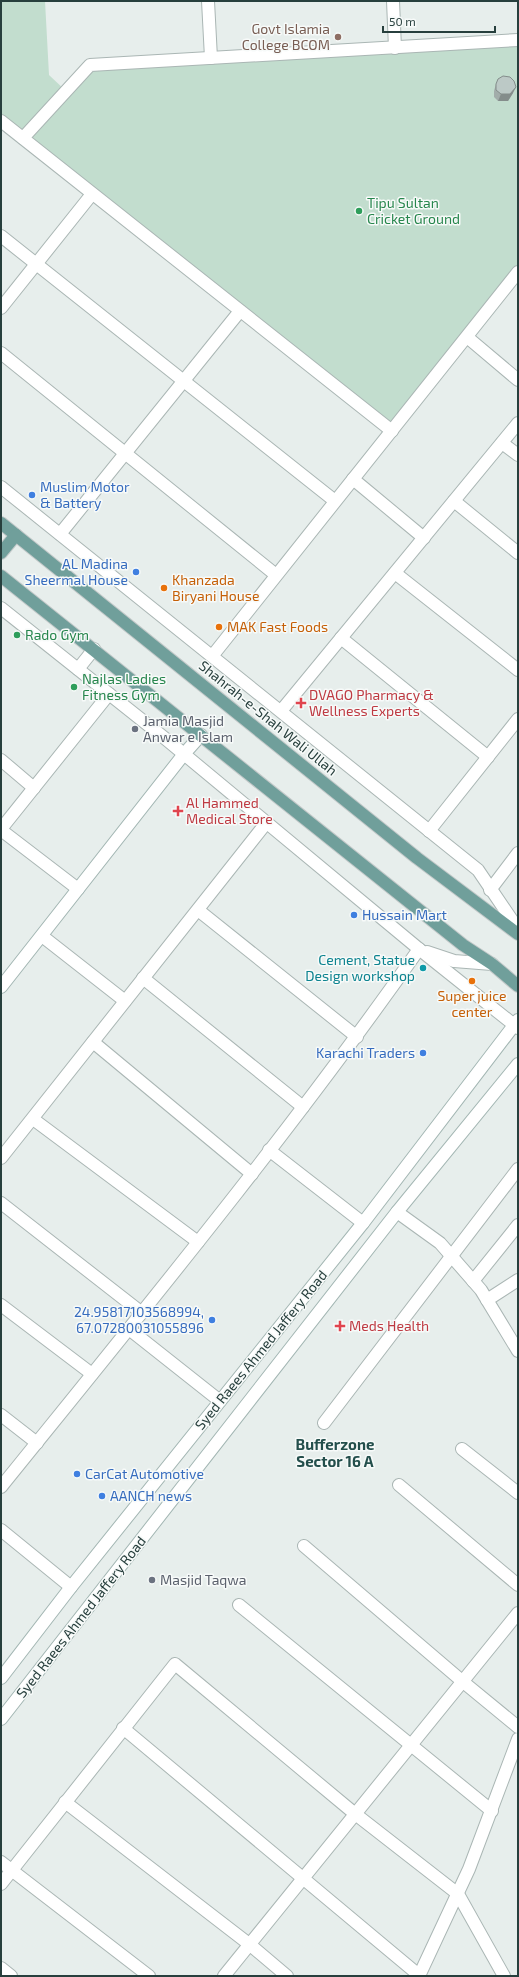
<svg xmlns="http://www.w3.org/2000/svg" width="519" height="1977" viewBox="0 0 519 1977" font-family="'Exo 2',sans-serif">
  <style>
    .green { fill: #c2ddce }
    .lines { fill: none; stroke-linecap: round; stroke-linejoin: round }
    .street-casing { stroke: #aab6b4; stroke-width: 14 }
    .secondary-casing { stroke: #a3b6b3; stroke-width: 14 }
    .primary-casing { stroke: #c3c9c9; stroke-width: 14 }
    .street { stroke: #fff; stroke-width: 12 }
    .secondary { stroke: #fff; stroke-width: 12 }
    .primary { stroke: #709f9b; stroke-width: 12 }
    .wall { fill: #a2adaa }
    .shaded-wall { fill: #848d8b }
    .building { fill: #bcc9c6; stroke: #848d8b }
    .education-dot { fill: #8d6e63; stroke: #f7faf9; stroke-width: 1.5 }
    .leisure-dot { fill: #2e9e5b; stroke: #f7faf9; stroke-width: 1.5 }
    .shop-dot { fill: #3f7fe0; stroke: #f7faf9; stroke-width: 1.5 }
    .food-dot { fill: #e8710a; stroke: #f7faf9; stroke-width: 1.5 }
    .health-dot { fill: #e0444e; stroke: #f7faf9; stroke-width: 1.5 }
    .worship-dot { fill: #6b7280; stroke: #f7faf9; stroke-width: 1.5 }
    .culture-dot { fill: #0f9aa8; stroke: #f7faf9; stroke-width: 1.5 }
    .labels { text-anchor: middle; stroke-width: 3; stroke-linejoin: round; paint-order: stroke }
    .education-label { font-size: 14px; fill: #785e54; stroke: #f7faf9; text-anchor: end }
    .leisure-label { font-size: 14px; fill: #27864d; stroke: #f7faf9; text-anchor: start }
    .shop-label { font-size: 14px; fill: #366cbe; stroke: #f7faf9; text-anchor: start }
    .food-label { font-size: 14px; fill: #c56008; stroke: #f7faf9; text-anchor: start }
    .health-label { font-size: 14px; fill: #be3a42; stroke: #f7faf9; text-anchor: start }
    .street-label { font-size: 14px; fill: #273f3d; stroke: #f7faf9 }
    .worship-label { font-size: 14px; fill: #5b616d; stroke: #f7faf9; text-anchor: start }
    .culture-label { font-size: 14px; fill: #0d838f; stroke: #f7faf9; text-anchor: end }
    .neighbourhood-label { font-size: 15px; font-weight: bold; fill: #244f4c; stroke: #f7faf9 }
  </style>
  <rect width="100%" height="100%" fill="#e7eeec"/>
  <!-- green -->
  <path class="green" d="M1,1H45L49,75L66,91L90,65L518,40V272L392,431L1,121Z"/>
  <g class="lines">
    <!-- street casing -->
    <g class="street-casing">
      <g id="street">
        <path d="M208,1L211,58"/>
        <path d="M393,1L395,48"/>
        <path d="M1,121L392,431"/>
        <path d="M23,138L90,65L518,40"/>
        <path d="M1,236L335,501"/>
        <path d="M1,308L92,194"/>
        <path d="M467,337L518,380"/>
        <path d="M1,353L276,575"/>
        <path d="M502,443L518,455"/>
        <path d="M353,479L424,538"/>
        <path d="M1,487L478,870L518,929"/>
        <path d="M454,501L518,553"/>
        <path d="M60,534L240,311"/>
        <path d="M395,573L518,670"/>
        <path d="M1,608L167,740L419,949L518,1028"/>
        <path d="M341,638L488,757"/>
        <path d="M213,655L518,272"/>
        <path d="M78,669L94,649"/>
        <path d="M281,711L518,423"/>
        <path d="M1,760L34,788"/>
        <path d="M1,829L109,694"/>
        <path d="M1,830L78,889"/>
        <path d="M429,831L518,719"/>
        <path d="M490,890L518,853"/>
        <path d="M198,910L357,1037"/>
        <path d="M42,936L125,1001"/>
        <path d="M427,952L454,961L492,964"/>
        <path d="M143,978L303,1107"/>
        <path d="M93,1042L252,1174"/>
        <path d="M33,1119L198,1242"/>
        <path d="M269,1150L363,1223"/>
        <path d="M1,1158L267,822"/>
        <path d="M1,1203L142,1313"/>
        <path d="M397,1212L440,1243L481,1290L518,1351"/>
        <path d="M473,1281L518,1225"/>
        <path d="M487,1300L518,1280"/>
        <path d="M1,1305L92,1374"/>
        <path d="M129,1329L220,1401"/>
        <path d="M1,1415L37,1443"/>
        <path d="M324,1423L518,1169"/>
        <path d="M462,1449L518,1493"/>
        <path d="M399,1485L518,1585"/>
        <path d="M1,1487C144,1310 288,1135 419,949"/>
        <path d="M1,1530L71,1587"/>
        <path d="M304,1546L462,1681L518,1727"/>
        <path d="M239,1605L492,1811"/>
        <path d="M123,1728L420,1976"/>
        <path d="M65,1802L249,1944L287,1976"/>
        <path d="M1,1862L149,1976"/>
        <path d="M1,1884L175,1664L354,1813L458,1894L504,1976"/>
        <path d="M1,1968L11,1976"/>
        <path d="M224,1976L518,1613"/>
        <path d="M419,1976L469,1869L518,1739"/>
      </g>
    </g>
    <!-- secondary casing -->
    <g class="secondary-casing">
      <g id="secondary">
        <path d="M1,987L184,754L201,735"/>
        <path d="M1,1678L71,1587L363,1223L518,1020"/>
        <path d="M1,1719L397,1212L518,1064"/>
      </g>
    </g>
    <!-- primary casing -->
    <g class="primary-casing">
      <g id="primary">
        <path d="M1,523L417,858L518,934"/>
        <path d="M1,553L16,535"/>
        <path d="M1,576L463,945L492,964L518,986"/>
      </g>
    </g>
    <!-- street -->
    <use href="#street" class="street"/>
    <!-- secondary -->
    <use href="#secondary" class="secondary"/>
    <!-- primary -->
    <use href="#primary" class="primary"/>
  </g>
  <!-- wall -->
  <path class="wall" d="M496,84L513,93L508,101H498L494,97V91Z"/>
  <!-- shaded-wall -->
  <path class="shaded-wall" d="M516,87L513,93L508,101H498L501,94Z"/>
  <!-- building -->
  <path class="building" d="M503,76L510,77L514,81L516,87L510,94H501L496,90V84L498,79Z"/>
  <!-- markers -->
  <circle class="education-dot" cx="338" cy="37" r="4"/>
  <g class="leisure-dot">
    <circle cx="359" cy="211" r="4"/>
    <circle cx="17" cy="635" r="4"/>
    <circle cx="74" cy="687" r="4"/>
  </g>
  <g class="shop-dot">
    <circle cx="32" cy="495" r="4"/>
    <circle cx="136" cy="572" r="4"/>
    <circle cx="354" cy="915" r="4"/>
    <circle cx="423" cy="1053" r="4"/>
    <circle cx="212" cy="1320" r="4"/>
    <circle cx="77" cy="1474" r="4"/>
    <circle cx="102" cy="1496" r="4"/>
  </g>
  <g class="food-dot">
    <circle cx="164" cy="588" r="4"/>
    <circle cx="219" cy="627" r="4"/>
    <circle cx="472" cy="981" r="4"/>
  </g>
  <g class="health-dot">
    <path d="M299 697h4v4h4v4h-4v4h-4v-4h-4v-4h4z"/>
    <path d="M176 805h4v4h4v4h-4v4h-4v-4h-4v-4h4z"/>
    <path d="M338 1320h4v4h4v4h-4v4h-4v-4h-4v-4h4z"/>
  </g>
  <g class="worship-dot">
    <circle cx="135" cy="729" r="4"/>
    <circle cx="152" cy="1580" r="4"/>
  </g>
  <circle class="culture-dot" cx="423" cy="968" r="4"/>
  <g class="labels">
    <!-- education labels -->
    <g class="education-label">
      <text x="330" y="34">Govt Islamia<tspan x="330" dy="16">College BCOM</tspan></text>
    </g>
    <!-- leisure labels -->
    <g class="leisure-label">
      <text x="367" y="208">Tipu Sultan<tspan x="367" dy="16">Cricket Ground</tspan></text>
      <text x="25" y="640">Rado Gym</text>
      <text x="82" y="684">Najlas Ladies<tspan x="82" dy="16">Fitness Gym</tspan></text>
    </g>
    <!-- shop labels -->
    <g class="shop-label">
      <text x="40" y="492">Muslim Motor<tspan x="40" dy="16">&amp; Battery</tspan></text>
      <text x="128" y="569" text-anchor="end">AL Madina<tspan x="128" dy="16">Sheermal House</tspan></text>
      <text x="362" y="920">Hussain Mart</text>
      <text x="415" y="1058" text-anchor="end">Karachi Traders</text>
      <text x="204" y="1317" text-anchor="end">24.95817103568994,<tspan x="204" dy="16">67.07280031055896</tspan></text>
      <text x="85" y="1479">CarCat Automotive</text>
      <text x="110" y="1501">AANCH news</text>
    </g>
    <!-- food labels -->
    <g class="food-label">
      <text x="172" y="585">Khanzada<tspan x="172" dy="16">Biryani House</tspan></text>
      <text x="227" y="632">MAK Fast Foods</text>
      <text x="472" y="1001" text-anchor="middle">Super juice<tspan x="472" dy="16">center</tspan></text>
    </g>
    <!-- health labels -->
    <g class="health-label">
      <text x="309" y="700">DVAGO Pharmacy &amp;<tspan x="309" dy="16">Wellness Experts</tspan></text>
      <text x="186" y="808">Al Hammed<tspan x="186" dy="16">Medical Store</tspan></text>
      <text x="349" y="1331">Meds Health</text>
    </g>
    <!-- street labels -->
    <g class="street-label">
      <text transform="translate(268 718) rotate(39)" y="5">Shahrah-e-Shah Wali Ullah</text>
      <text transform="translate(261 1350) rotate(-51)" y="5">Syed Raees Ahmed Jaffery Road</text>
      <text transform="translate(81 1617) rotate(-52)" y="5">Syed Raees Ahmed Jaffery Road</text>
    </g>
    <!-- worship labels -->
    <g class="worship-label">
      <text x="143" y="726">Jamia Masjid<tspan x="143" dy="16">Anwar e Islam</tspan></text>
      <text x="160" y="1585">Masjid Taqwa</text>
    </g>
    <!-- culture labels -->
    <g class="culture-label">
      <text x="415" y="965">Cement, Statue<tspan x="415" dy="16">Design workshop</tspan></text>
    </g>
    <!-- neighbourhood labels -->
    <g class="neighbourhood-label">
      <text x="335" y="1450">Bufferzone<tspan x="335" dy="17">Sector 16 A</tspan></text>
    </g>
  </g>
  <!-- border -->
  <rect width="519" height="1977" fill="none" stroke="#273f3d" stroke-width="4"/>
  <!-- scale -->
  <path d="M383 26v6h112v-6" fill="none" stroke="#273f3d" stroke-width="2"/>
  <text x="389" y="26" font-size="12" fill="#273f3d" stroke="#f7faf9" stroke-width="3" paint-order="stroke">50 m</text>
</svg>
